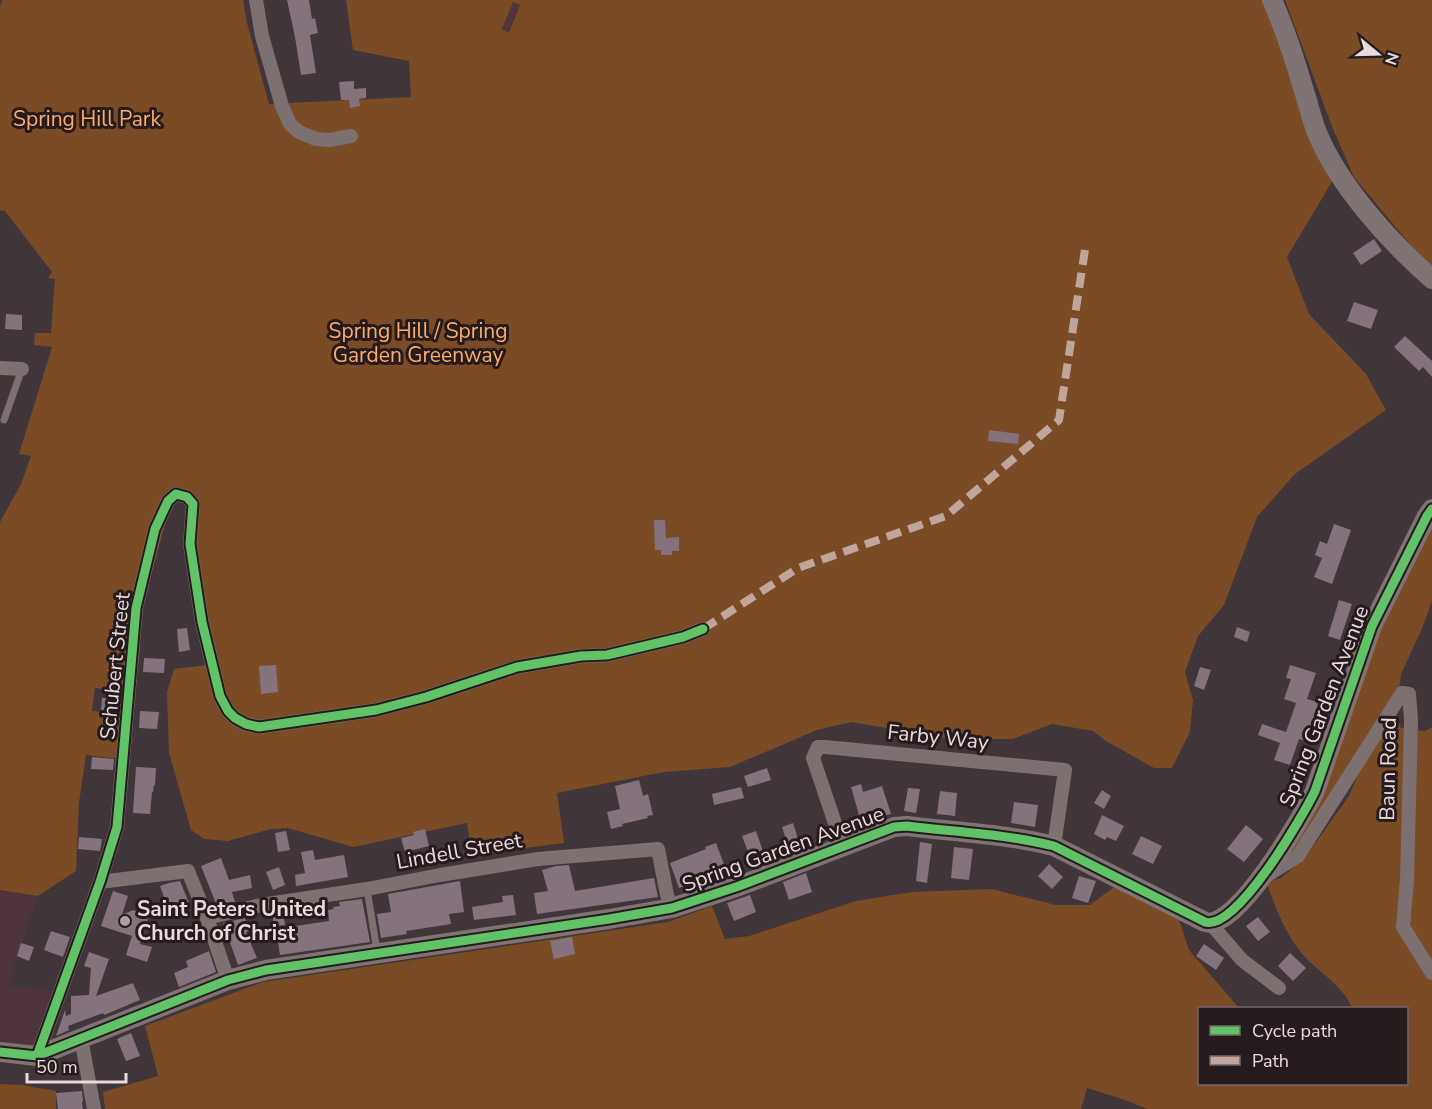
<svg xmlns="http://www.w3.org/2000/svg" width="1432" height="1109" viewBox="0 0 1432 1109" font-family="'Nunito Sans',sans-serif">
  <style>
    .built { fill: #4e343b }
    .green { fill: #7a4b24; fill-rule: evenodd }
    .building { fill: #84737d }
    .lines { fill: none; stroke-linecap: round; stroke-linejoin: round }
    .lane { stroke: #7c7170; stroke-width: 7 }
    .street { stroke: #7c7170; stroke-width: 14 }
    .secondary { stroke: #807374; stroke-width: 20 }
    .quiet { stroke: #c0a59a; stroke-width: 8; stroke-dasharray: 15 8; stroke-linecap: butt }
    .cycleway-casing { stroke: #251b1d; stroke-width: 13 }
    .cycleway { stroke: #61c268; stroke-width: 9 }
    .poi-dot { fill: #ada0a3; stroke: #251b1d; stroke-width: 2 }
    .labels { text-anchor: middle; stroke-width: 6; stroke-linejoin: round; paint-order: stroke }
    .park-label { font-size: 21px; fill: #feac6d; stroke: #251b1d }
    .street-label { font-size: 21px; fill: #e8dadd; stroke: #251b1d }
    .poi-label { font-size: 21px; font-weight: bold; fill: #e8dadd; stroke: #251b1d; text-anchor: start }
  </style>
  <rect width="100%" height="100%" fill="#403538"/>
  <!-- built -->
  <g class="built">
    <path d="M512,2L520,5L510,33L502,29Z"/>
    <path d="M0,890L38,896L8,985L55,992L35,1048L0,1043Z"/>
  </g>
  <!-- green -->
  <g class="green">
    <path d="M2,0H243L247,23L269,104L411,97L409,61L353,50L346,0H1263L1333,180L1287,257L1309,314L1366,374L1386,410L1295,474L1257,517L1224,605L1198,636L1185,672L1193,700L1190,732L1172,768H1154L1106,741L1093,731L1052,724L1013,739H950L851,722L817,730L730,767L664,772L557,793L564,843L472,855L467,823L353,847L288,828L271,829L228,841L204,839L191,830L169,753L167,692L174,669L207,665L189,507L184,501L175,502L167,517L142,608L139,660H132L124,691L95,688L92,711L122,714L119,759L86,755L79,803L76,871L38,896L0,890V522L21,484L31,456L19,454L52,347L34,345L35,333H51L55,279L48,278L52,272L5,211L0,210V7ZM513,2L520,5L509,33L502,29Z"/>
    <path d="M1285,0H1432V269L1428,266L1354,177L1333,129Z"/>
    <path d="M1432,524V601L1422,629L1401,674L1399,689L1292,854L1277,865L1377,629Z"/>
    <path d="M1396,714L1401,728L1425,731L1432,727V1109H1148L1122,1099L1087,1088L1081,1109H105L103,1092L158,1076L145,1026L263,982L668,922L712,906L725,939L749,936L856,901L912,892L991,889L1056,905H1090L1114,887L1179,920L1189,950L1239,1008H1200V1084H1406V1008H1352C1344,985 1313,969 1299,950C1283,928 1275,906 1266,882L1281,878L1304,859L1349,796L1361,767Z"/>
    <path d="M0,1084L22,1085L56,1091V1109H0Z"/>
  </g>
  <!-- building -->
  <g class="building">
    <path d="M287,0H309L312,19L315,18L318,33L310,35L316,73L301,75L295,37Z"/>
    <path d="M354,81V89L366,88V98L359,99L360,106L350,108L349,100H341L339,82Z"/>
    <path d="M1374,239L1382,251L1361,265L1353,253Z"/>
    <path d="M1354,302L1378,310L1371,329L1347,321Z"/>
    <path d="M6,314L22,315V330L5,329Z"/>
    <path d="M1405,336L1432,361V377L1423,367L1419,371L1394,347Z"/>
    <path d="M989,430L1019,434L1018,444L988,441Z"/>
    <path d="M654,520H665L666,538L679,537V551H672V555H661V550H655Z"/>
    <path d="M1334,524L1351,530L1332,584L1314,577L1322,558L1315,555L1320,541L1327,544Z"/>
    <path d="M1339,600L1352,604L1340,640L1328,636Z"/>
    <path d="M1237,627L1250,632L1247,642L1234,637Z"/>
    <path d="M187,628L190,650L179,652L177,629Z"/>
    <path d="M144,658L165,659L164,673L143,672Z"/>
    <path d="M276,665L278,692L261,694L259,666Z"/>
    <path d="M1290,665L1316,673L1307,699L1324,704L1321,715L1319,714L1317,720L1316,719L1309,742L1299,739L1290,765L1274,760L1280,743L1258,735L1262,724L1286,732L1296,703L1284,699L1291,679L1286,678Z"/>
    <path d="M1200,667L1211,670L1204,690L1194,686Z"/>
    <path d="M102,698L119,699L118,712L101,711Z"/>
    <path d="M140,711L159,712L157,729L139,728Z"/>
    <path d="M92,757L114,759L113,770L91,769Z"/>
    <path d="M136,767L156,768L155,785H154L153,792H152L150,814L133,813Z"/>
    <path d="M767,768L771,780L748,787L744,776Z"/>
    <path d="M639,780L643,796L648,794L653,815L647,816L648,818L622,824L623,826L611,829L607,812L620,809L615,786Z"/>
    <path d="M861,784L863,792L882,786L891,814L861,822L851,787Z"/>
    <path d="M741,787L744,798L714,805L712,794Z"/>
    <path d="M908,788L920,789L916,813L904,811Z"/>
    <path d="M1102,790L1111,796L1104,809L1094,803Z"/>
    <path d="M940,791L957,793L955,816L937,814Z"/>
    <path d="M1014,802L1038,805L1035,827L1011,823Z"/>
    <path d="M1102,815L1124,826L1116,841L1107,837L1105,840L1094,834Z"/>
    <path d="M793,823L800,845L789,848L782,827Z"/>
    <path d="M1246,825L1263,839L1244,862L1227,849Z"/>
    <path d="M425,829L429,846L405,852L401,838L414,835L413,832Z"/>
    <path d="M286,831L290,850L278,852L275,833Z"/>
    <path d="M756,831L766,860L753,865L742,836Z"/>
    <path d="M1141,836L1162,846L1153,864L1132,854Z"/>
    <path d="M79,837L102,839L100,851L78,849Z"/>
    <path d="M920,842L932,844L927,883L916,881Z"/>
    <path d="M716,843L728,875L717,879L715,874L679,888L670,863L706,849L705,847Z"/>
    <path d="M954,847L973,849L969,880L951,878Z"/>
    <path d="M313,850L315,860L344,855L348,877L296,886L295,875L305,873L301,852Z"/>
    <path d="M221,858L229,880L250,875L252,888L232,892L235,902L217,906L201,866Z"/>
    <path d="M1049,864L1063,877L1052,889L1038,876Z"/>
    <path d="M569,865L575,891L654,878L658,897L537,914L534,893L548,891L542,870L556,866Z"/>
    <path d="M279,867L285,885L273,890L266,872Z"/>
    <path d="M806,873L812,892L789,900L783,882Z"/>
    <path d="M1079,876L1096,881L1088,903L1072,898Z"/>
    <path d="M180,881L189,903L169,911L160,886L169,883Z"/>
    <path d="M460,881L464,912L449,914L451,924L406,931L407,934L381,938L377,914L391,912L388,894Z"/>
    <path d="M113,891L128,896L122,915L133,910L149,916L140,944L152,947L147,962L126,955L132,936L101,926Z"/>
    <path d="M513,895L516,915L474,920L472,907L503,902L502,896Z"/>
    <path d="M750,895L756,912L734,921L727,903Z"/>
    <path d="M362,899L370,942L280,955L276,929L329,921L328,910L334,909L333,907L340,906L339,902Z"/>
    <path d="M283,911L285,925L274,926L272,912Z"/>
    <path d="M1258,917L1270,932L1258,941L1246,926Z"/>
    <path d="M245,918L249,931L246,932L257,958L238,965L223,923Z"/>
    <path d="M51,931L70,937L63,957L44,950Z"/>
    <path d="M572,937L575,954L554,959L550,941Z"/>
    <path d="M21,943L34,947L29,961L17,956Z"/>
    <path d="M1204,944L1224,958L1216,970L1196,956Z"/>
    <path d="M209,951L216,972L179,987L174,973L188,967L186,961Z"/>
    <path d="M89,952L109,959L96,996L133,983L140,1000L104,1015L103,1013L68,1026L69,1030L56,1036L65,1010L66,1016L71,1014V996L89,995L91,968L84,966Z"/>
    <path d="M1290,953L1306,968L1293,981L1278,966Z"/>
    <path d="M131,1033L140,1056L126,1061L117,1039Z"/>
    <path d="M82,1091L83,1101L82,1102L83,1109H58L56,1093Z"/>
  </g>
  <g class="lines">
    <!-- lane -->
    <g class="lane">
      <path d="M4,420L22,369"/>
      <path d="M367,889L377,951"/>
    </g>
    <!-- street -->
    <g class="street">
      <path d="M256,0L262,36L282,106L290,124L299,132L316,139L330,140L351,136"/>
      <path d="M0,368L22,369"/>
      <path d="M843,847L813,758L818,747H825L1065,770L1054,846"/>
      <path d="M1266,876L1298,856L1402,693L1409,694L1411,720L1409,802L1407,879L1403,927L1432,973"/>
      <path d="M100,882L188,871L207,918L228,980"/>
      <path d="M207,918L261,905L367,889L440,875L538,859L658,849L667,895L672,908"/>
      <path d="M1210,923L1242,960L1279,988"/>
      <path d="M81,1038L94,1109"/>
      <path d="M37,1056L100,882L117,827L136,608L155,529L168,501L176,494L187,497L193,504L190,544L202,622L220,696L228,711L235,718L246,724L259,727L376,710L426,697L517,667L581,656L607,655L683,637L703,629"/>
    </g>
    <!-- secondary -->
    <g class="secondary">
      <path d="M1272,0C1285,29 1295,60 1304,91C1309,106 1312,121 1318,135C1340,187 1390,242 1432,279"/>
      <path d="M0,1052L37,1056L228,980L266,970L609,919L672,908L739,886L894,827L907,826C956,832 1006,834 1054,846L1205,922C1236,932 1303,816 1315,791L1372,626L1427,516L1432,509"/>
    </g>
    <!-- quiet -->
    <path class="quiet" d="M703,629L798,568L946,516L1059,420L1086,243"/>
    <!-- cycleway casing -->
    <g class="cycleway-casing">
      <g id="cycleway">
        <path d="M0,1052L37,1056L228,980L266,970L609,919L672,908L739,886L894,827L907,826C956,832 1006,834 1054,846L1205,922C1236,932 1303,816 1315,791L1372,626L1427,516L1432,509"/>
        <path d="M37,1056L100,882L117,827L136,608L155,529L168,501L176,494L187,497L193,504L190,544L202,622L220,696L228,711L235,718L246,724L259,727L376,710L426,697L517,667L581,656L607,655L683,637L703,629"/>
      </g>
    </g>
    <!-- cycleway -->
    <use href="#cycleway" class="cycleway"/>
  </g>
  <!-- markers -->
  <circle class="poi-dot" cx="125" cy="921" r="6"/>
  <g class="labels">
    <!-- park labels -->
    <g class="park-label">
      <text x="87" y="126">Spring Hill Park</text>
      <text x="418" y="338">Spring Hill / Spring<tspan x="418" dy="24">Garden Greenway</tspan></text>
    </g>
    <!-- street labels -->
    <g class="street-label">
      <text transform="translate(115 666) rotate(-84)" y="7">Schubert Street</text>
      <text transform="translate(1324 706) rotate(-69)" y="7">Spring Garden Avenue</text>
      <text transform="translate(938 737) rotate(6)" y="7">Farby Way</text>
      <text transform="translate(1388 769) rotate(-89)" y="7">Baun Road</text>
      <text transform="translate(783 849) rotate(-20)" y="7">Spring Garden Avenue</text>
      <text transform="translate(459 851) rotate(-10)" y="7">Lindell Street</text>
    </g>
    <!-- poi labels -->
    <g class="poi-label">
      <text x="137" y="916">Saint Peters United<tspan x="137" dy="24">Church of Christ</tspan></text>
    </g>
  </g>
  <!-- legend -->
  <rect x="1198" y="1007" width="210" height="78" fill="#251b1d" stroke="#73676a" stroke-width="1.5"/>
  <rect x="1210" y="1026" width="30" height="9" fill="#61c268" stroke="#73676a" stroke-width="1.5"/>
  <text x="1252" y="1037" font-size="18" fill="#e8dadd">Cycle path</text>
  <rect x="1210" y="1056" width="30" height="9" fill="#c0a59a" stroke="#73676a" stroke-width="1.5"/>
  <text x="1252" y="1067" font-size="18" fill="#e8dadd">Path</text>
  <!-- north arrow -->
  <g transform="translate(1378 54) rotate(109)" stroke="#251b1d" stroke-width="4.5" paint-order="stroke">
  <path d="M0-4.5L10 22L0 15L-10 22Z" fill="#e8dadd"/>
  <text y="-9" font-size="16" font-weight="bold" text-anchor="middle" fill="#e8dadd">N</text>
  </g>
  <!-- scale -->
  <path d="M27 1073v9h99v-9" fill="none" stroke="#e8dadd" stroke-width="3"/>
  <text x="36" y="1073" font-size="18" fill="#e8dadd" stroke="#251b1d" stroke-width="4.5" paint-order="stroke">50 m</text>
</svg>
